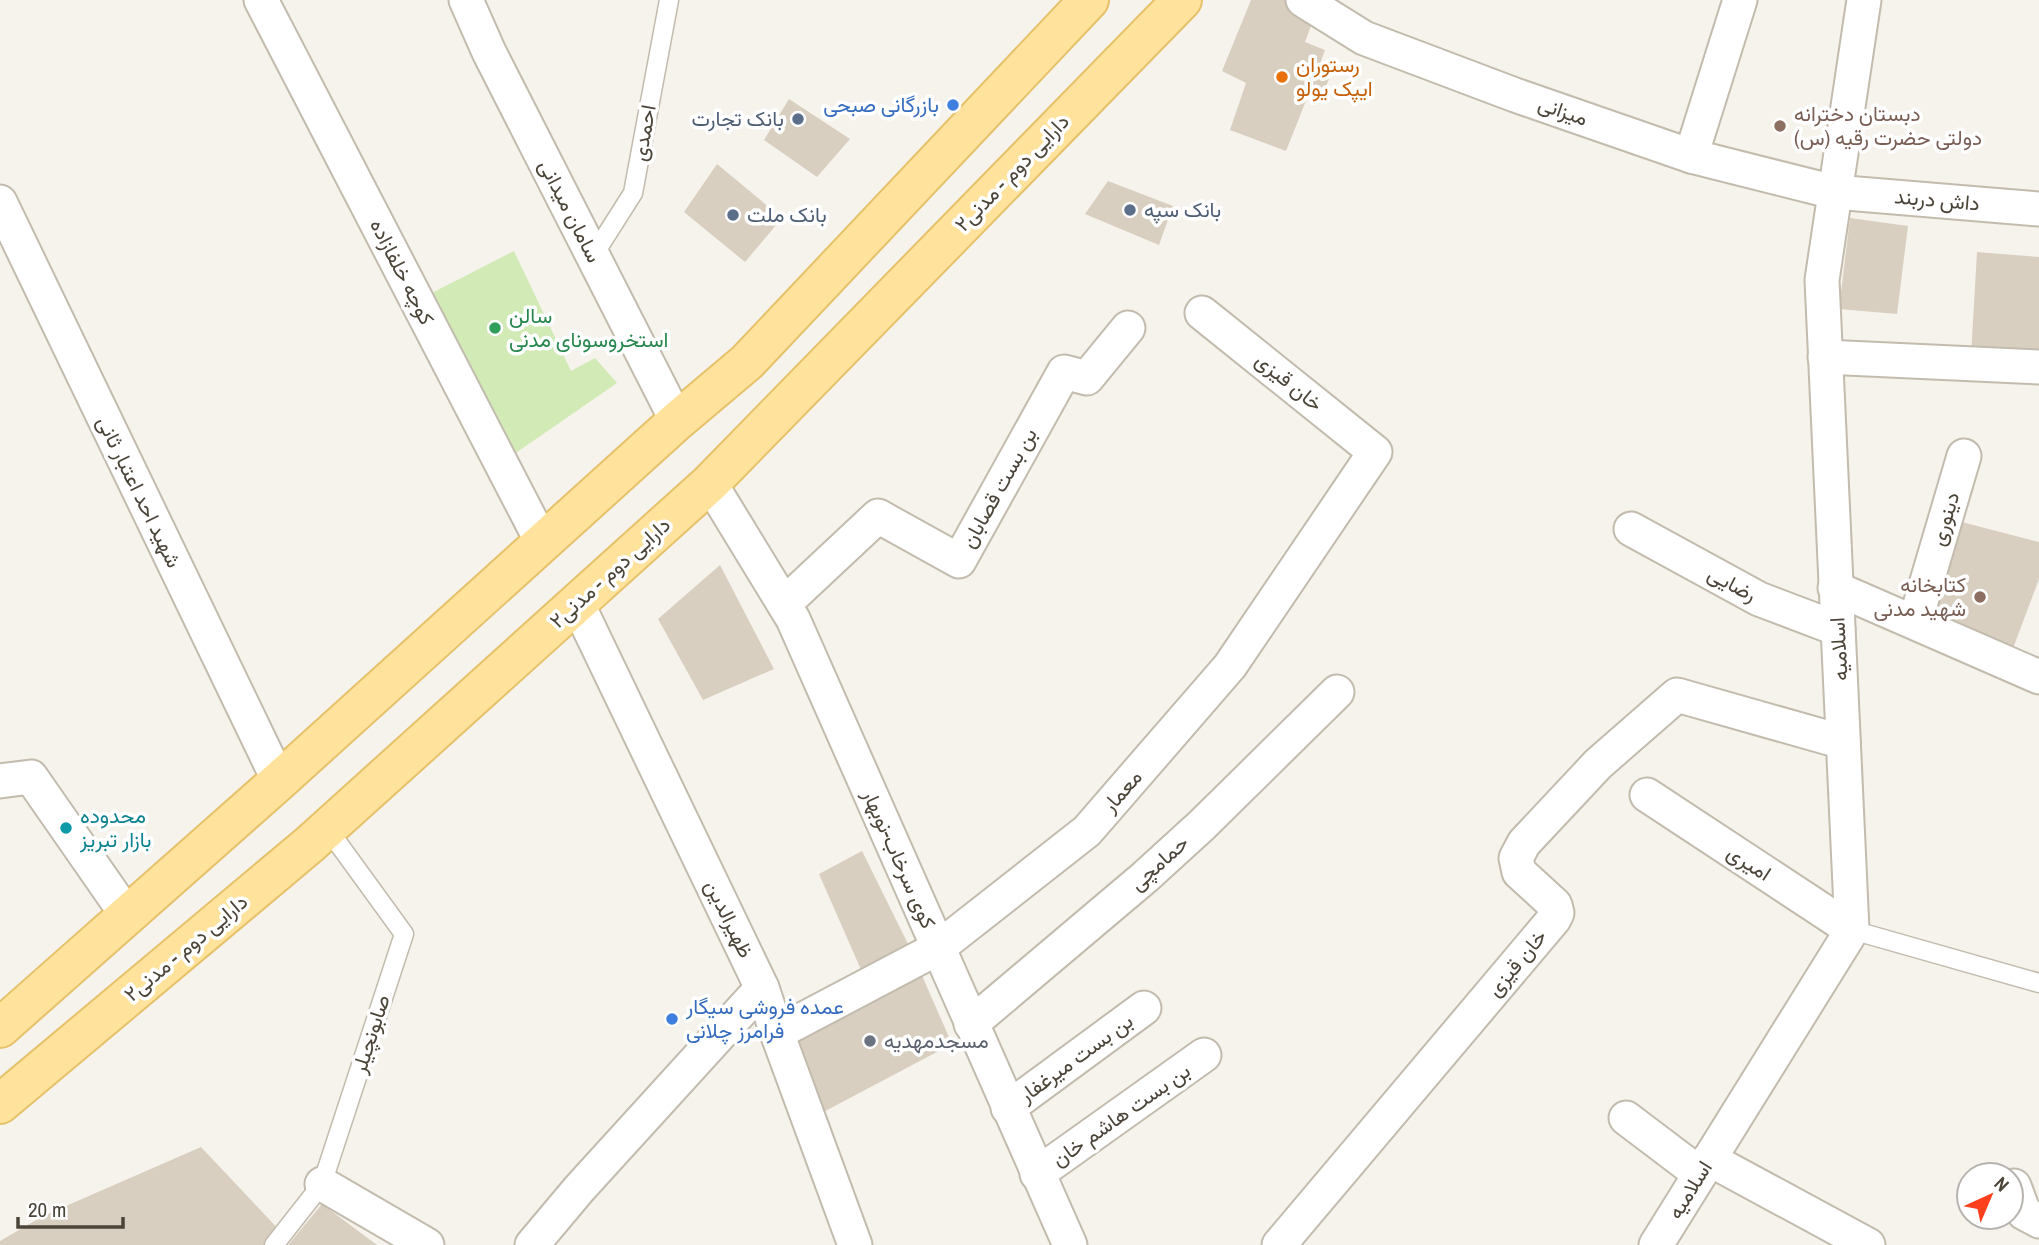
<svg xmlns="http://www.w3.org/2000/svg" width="2039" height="1245" viewBox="0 0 2039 1245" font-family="'Archivo Narrow',Vazirmatn,sans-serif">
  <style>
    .green { fill: #d2eab5 }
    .building { fill: #d8cfc1 }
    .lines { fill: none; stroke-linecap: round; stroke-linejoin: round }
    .service-casing { stroke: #c2bbae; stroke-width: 21 }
    .minor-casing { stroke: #c2bbae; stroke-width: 37 }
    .primary-casing { stroke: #e6c16a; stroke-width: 42 }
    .service { stroke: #fff; stroke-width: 18 }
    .minor { stroke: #fff; stroke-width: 33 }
    .primary { stroke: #ffe39c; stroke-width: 38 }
    .food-dot { fill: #e8710a; stroke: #fff; stroke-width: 2.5 }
    .shop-dot { fill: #3f7fe0; stroke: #fff; stroke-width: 2.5 }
    .service-dot { fill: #5c6f8a; stroke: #fff; stroke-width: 2.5 }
    .education-dot { fill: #8d6e63; stroke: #fff; stroke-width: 2.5 }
    .leisure-dot { fill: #2e9e5b; stroke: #fff; stroke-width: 2.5 }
    .culture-dot { fill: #0f9aa8; stroke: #fff; stroke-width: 2.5 }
    .worship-dot { fill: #6b7280; stroke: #fff; stroke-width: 2.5 }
    .labels { text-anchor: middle; stroke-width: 7; stroke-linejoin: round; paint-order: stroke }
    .food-label { font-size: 21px; fill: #c56008; stroke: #fff; text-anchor: start }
    .shop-label { font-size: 21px; fill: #366cbe; stroke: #fff; text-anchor: end }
    .street-label { font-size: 21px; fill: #4b4439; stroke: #fff }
    .education-label { font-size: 21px; fill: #785e54; stroke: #fff; text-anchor: start }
    .service-label { font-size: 21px; fill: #4e5e75; stroke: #fff; text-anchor: start }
    .leisure-label { font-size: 21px; fill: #27864d; stroke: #fff; text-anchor: start }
    .culture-label { font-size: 21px; fill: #0d838f; stroke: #fff; text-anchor: start }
    .worship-label { font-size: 21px; fill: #5b616d; stroke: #fff; text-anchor: start }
  </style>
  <rect width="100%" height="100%" fill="#f6f3ec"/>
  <!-- green -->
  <path class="green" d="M514,251L571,371L595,358L617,383L510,457L422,298Z"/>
  <!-- building -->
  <g class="building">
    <path d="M1251,0H1286L1316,12L1305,42L1325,50L1320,64L1333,68L1322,97L1309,93L1286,151L1230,130L1246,83L1222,71Z"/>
    <path d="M789,99L850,139L817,177L764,140Z"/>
    <path d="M717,164L782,218L745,262L684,212Z"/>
    <path d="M1108,181L1173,206L1159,245L1085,214Z"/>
    <path d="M1850,218L1908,226L1897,314L1839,309Z"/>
    <path d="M1977,252L2039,257V359L1971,355Z"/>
    <path d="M1950,519L2039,542V579L2012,651L1923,616Z"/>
    <path d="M720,565L774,669L703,700L658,619Z"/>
    <path d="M862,851L909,946L862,972L819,874Z"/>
    <path d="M920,971L952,1044L814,1117L789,1038Z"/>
    <path d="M201,1147L283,1234L273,1245H0V1241L43,1216Z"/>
    <path d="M322,1204L377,1245H288Z"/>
  </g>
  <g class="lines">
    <!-- service casing -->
    <g class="service-casing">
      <g id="service">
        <path d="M593,256L633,193L669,0"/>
        <path d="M1852,930L2039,983"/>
        <path d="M274,1245L322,1184L404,934L327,828"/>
      </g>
    </g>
    <!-- minor casing -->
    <g class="minor-casing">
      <g id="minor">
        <path d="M261,0L543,544"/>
        <path d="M466,0L489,52L677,421"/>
        <path d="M1303,0L1364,38L1515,95L1691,156L1834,192L2039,209"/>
        <path d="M1691,156L1740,0"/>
        <path d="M0,202L279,781"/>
        <path d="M1825,357L2039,367"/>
        <path d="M710,483L793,619L1070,1245"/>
        <path d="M1631,529L1759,599L1838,629"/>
        <path d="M1835,588L2039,677"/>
        <path d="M577,603L762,988L777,1033L855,1245"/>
        <path d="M784,604L878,516L959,561L1064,372L1087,378L1128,328"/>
        <path d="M1915,622L1964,456"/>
        <path d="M0,781L31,777L127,915"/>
        <path d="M1647,795L1852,930"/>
        <path d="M971,1024L1145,877L1202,825L1337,692"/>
        <path d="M777,1033L938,948L1087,831L1230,666L1375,452L1202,313"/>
        <path d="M1008,1108L1144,1008"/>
        <path d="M1626,1118L1700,1174"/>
        <path d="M1709,1159L1868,1245"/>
        <path d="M1037,1174L1204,1055"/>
        <path d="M322,1184L427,1245"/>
        <path d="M2014,1186L2024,1213L2039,1221"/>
        <path d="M532,1245L579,1189L762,988"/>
        <path d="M1279,1245L1554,919L1557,913L1555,905L1519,872L1516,858L1524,843L1598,764L1677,695L1843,742"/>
        <path d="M1656,1245L1852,930L1822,280L1864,0"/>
      </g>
    </g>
    <!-- primary casing -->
    <g class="primary-casing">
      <g id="primary">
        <path d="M0,1028L279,781L677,421L747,362L1089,0"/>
        <path d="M0,1104L310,844L710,483L1182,0"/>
      </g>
    </g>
    <!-- service -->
    <use href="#service" class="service"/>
    <!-- minor -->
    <use href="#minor" class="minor"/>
    <!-- primary -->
    <use href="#primary" class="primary"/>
  </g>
  <!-- markers -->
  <circle class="food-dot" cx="1282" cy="77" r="7"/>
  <g class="shop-dot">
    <circle cx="953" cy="105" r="7"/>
    <circle cx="672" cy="1019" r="7"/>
  </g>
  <g class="service-dot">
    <circle cx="798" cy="119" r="7"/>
    <circle cx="1130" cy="210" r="7"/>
    <circle cx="733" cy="215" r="7"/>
  </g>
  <g class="education-dot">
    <circle cx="1780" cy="126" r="7"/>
    <circle cx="1980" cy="597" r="7"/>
  </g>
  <circle class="leisure-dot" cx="495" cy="328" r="7"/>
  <circle class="culture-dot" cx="66" cy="828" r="7"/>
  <circle class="worship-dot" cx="870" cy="1041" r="7"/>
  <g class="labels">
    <!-- food labels -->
    <g class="food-label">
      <text x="1296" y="72">رستوران<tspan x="1296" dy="24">ایپک یولو</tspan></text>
    </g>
    <!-- shop labels -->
    <g class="shop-label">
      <text x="939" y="112">بازرگانی صبحی</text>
      <text x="686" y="1014" text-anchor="start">عمده فروشی سیگار<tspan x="686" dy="24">فرامرز چلانی</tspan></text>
    </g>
    <!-- street labels -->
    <g class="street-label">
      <text transform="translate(1563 111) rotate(19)" y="7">میزانی</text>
      <text transform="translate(644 133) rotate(-80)" y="7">احمدی</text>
      <text transform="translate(1012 173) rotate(-46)" y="7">دارایی دوم - مدنی۲</text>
      <text transform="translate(1937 200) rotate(5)" y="7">داش دربند</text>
      <text transform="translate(570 211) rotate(63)" y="7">سامان میدانی</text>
      <text transform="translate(402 272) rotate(63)" y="7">کوچه خلفازاده</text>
      <text transform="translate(1289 382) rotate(39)" y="7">خان قیزی</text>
      <text transform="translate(999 488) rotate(-61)" y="7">بن بست قصابان</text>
      <text transform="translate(139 492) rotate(64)" y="7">شهید احد اعتبار ثانی</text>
      <text transform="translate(1945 519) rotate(-73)" y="7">دینوری</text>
      <text transform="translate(610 573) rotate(-42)" y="7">دارایی دوم - مدنی۲</text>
      <text transform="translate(1732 584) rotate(28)" y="7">رضایی</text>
      <text transform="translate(1839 649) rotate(-93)" y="7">اسلامیه</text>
      <text transform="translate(1122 791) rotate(-49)" y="7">معمار</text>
      <text transform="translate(899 859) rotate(66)" y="7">کوی سرخاب-نوبهار</text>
      <text transform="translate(1159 863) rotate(-42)" y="7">حمامچی</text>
      <text transform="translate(1749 863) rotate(33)" y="7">امیری</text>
      <text transform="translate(729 919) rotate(64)" y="7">ظهیرالدین</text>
      <text transform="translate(186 948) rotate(-40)" y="7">دارایی دوم - مدنی۲</text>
      <text transform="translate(1517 963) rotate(-50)" y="7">خان قیزی</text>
      <text transform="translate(371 1034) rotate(-72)" y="7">صابونچیلر</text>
      <text transform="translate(1076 1058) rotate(-36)" y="7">بن بست میرغفار</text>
      <text transform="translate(1121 1115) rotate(-35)" y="7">بن بست هاشم خان</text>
      <text transform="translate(1690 1190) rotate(-58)" y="7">اسلامیه</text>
    </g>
    <!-- education labels -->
    <g class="education-label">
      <text x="1794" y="121">دبستان دخترانه<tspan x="1794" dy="24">دولتی حضرت رقیه (س)</tspan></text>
      <text x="1966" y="592" text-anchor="end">کتابخانه<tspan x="1966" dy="24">شهید مدنی</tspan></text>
    </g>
    <!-- service labels -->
    <g class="service-label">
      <text x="784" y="126" text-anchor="end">بانک تجارت</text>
      <text x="1144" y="217">بانک سپه</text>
      <text x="747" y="222">بانک ملت</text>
    </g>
    <!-- leisure labels -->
    <g class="leisure-label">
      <text x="509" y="323">سالن<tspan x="509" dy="24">استخروسونای مدنی</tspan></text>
    </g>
    <!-- culture labels -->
    <g class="culture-label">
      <text x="80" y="823">محدوده<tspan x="80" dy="24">بازار تبریز</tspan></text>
    </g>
    <!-- worship labels -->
    <g class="worship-label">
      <text x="884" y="1048">مسجدمهدیه</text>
    </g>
  </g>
  <!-- north arrow -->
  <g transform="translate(1990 1196) rotate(44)"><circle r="33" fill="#ffffff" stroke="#b7b4b0" stroke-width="2"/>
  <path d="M0-5L12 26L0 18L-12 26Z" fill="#fc3f1d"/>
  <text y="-10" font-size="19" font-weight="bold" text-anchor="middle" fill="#4b4439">N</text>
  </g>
  <!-- scale -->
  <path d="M18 1217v10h105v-10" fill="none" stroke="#4b4439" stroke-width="3.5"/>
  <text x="28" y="1217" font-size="21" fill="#4b4439" stroke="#ffffff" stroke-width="5" paint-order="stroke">20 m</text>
</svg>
